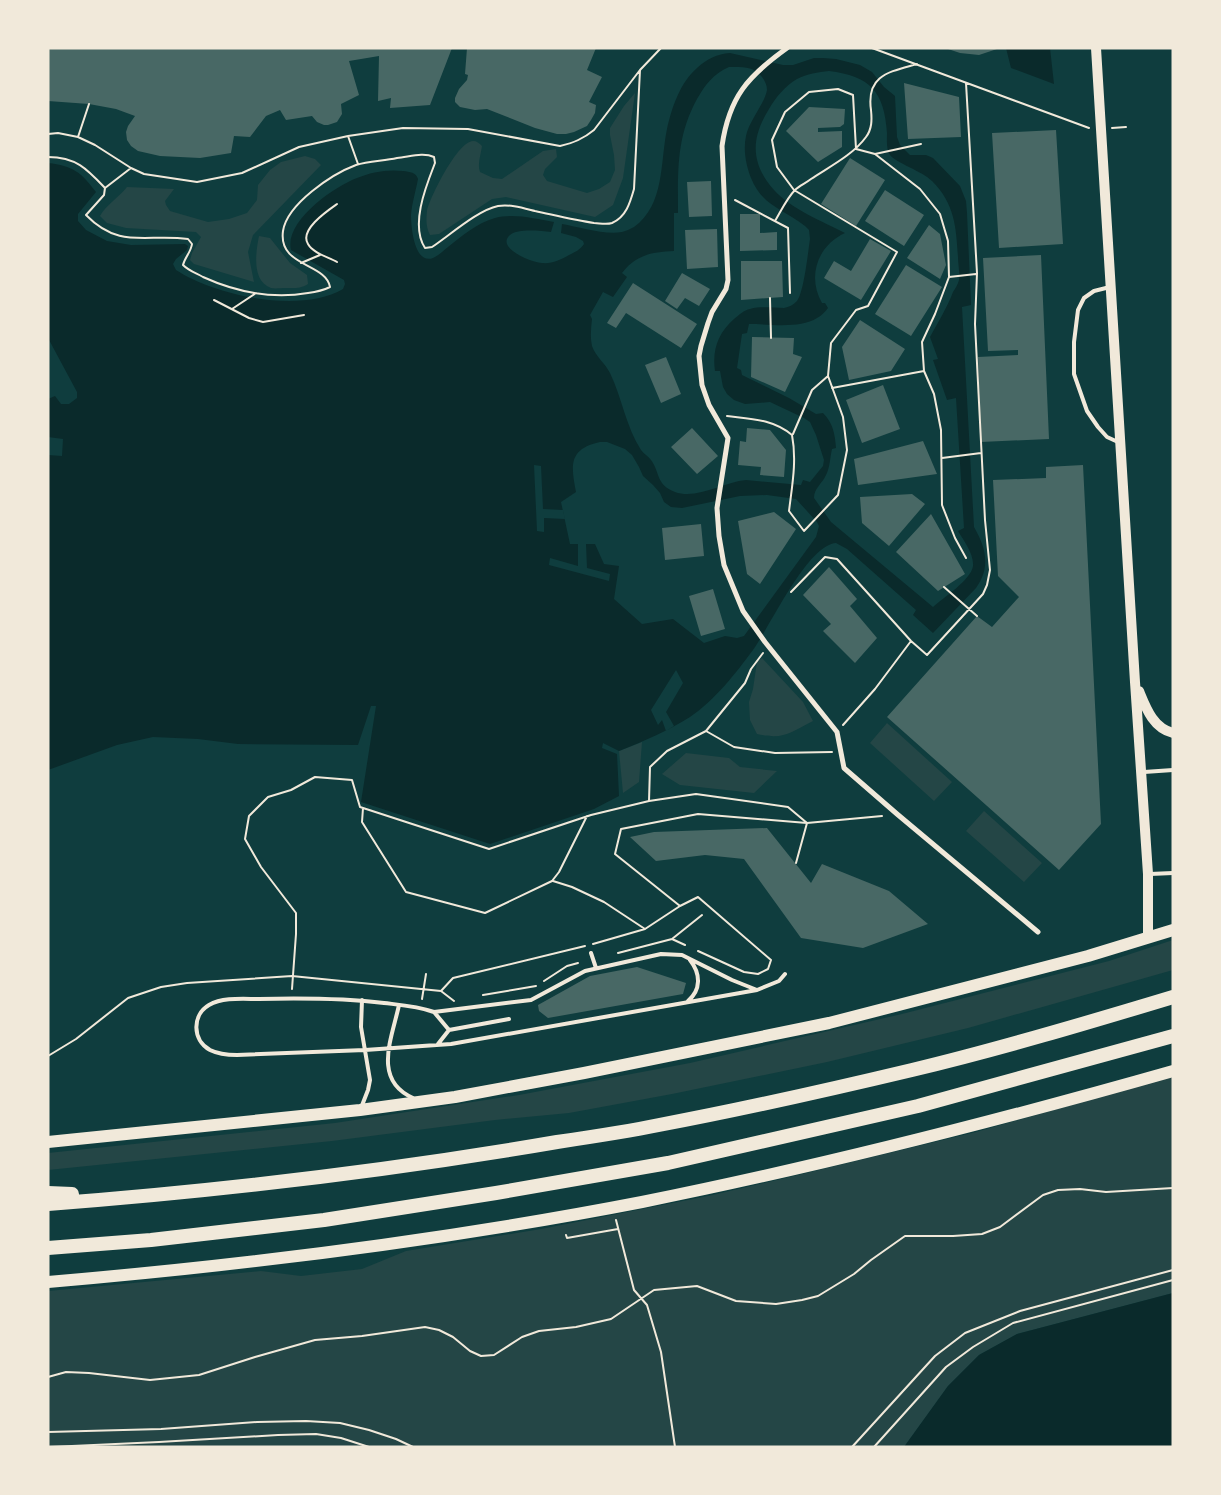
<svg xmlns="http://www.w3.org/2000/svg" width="1221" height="1495" font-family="Helvetica,sans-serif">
<rect width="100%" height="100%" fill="#0f3d3e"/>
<path fill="#244646" d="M635,93l-12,85 -10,27 -18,12 -89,-20 -14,2 -53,35 -9,1c-4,-8 -4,-15 -3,-24 3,-14 31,-70 46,-70 4,0 6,2 9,5 -1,8 -5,18 -2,26l13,6 9,1 41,-28 13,-2 1,8 -12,12 -2,6 4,6 40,12 12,-4 11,-7 5,-12 -1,-15 -4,-20v-7l14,-22z
M305,156l10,3 6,6 -68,70 -5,17 6,30 -60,-18 -4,-4 2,-7 9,-16 -5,-5 -70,-4 -19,-5 -7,-7c6,-11 19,-19 27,-29l47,2 -9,12 1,4 4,6 38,11 21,-3 18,-6 10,-13 1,-15 12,-15 11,-8z
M259,236l11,2 20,25 17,12 1,9c-8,5 -14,4 -23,4 -4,0 -10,1 -14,0 -20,-7 -15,-37 -12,-52z
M762,658l41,44 10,19c-24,12 -29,19 -56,13l-7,-14 -1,-18 4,-13 4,-27z
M887,723l65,59 -18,19 -64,-58z
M642,742l-3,40 -16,11 -4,-42z
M686,753l43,5 11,9 37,4 -23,22 -74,-8 -18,-11z
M984,811l58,52 -18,19 -58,-51z
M1173,940v30l-205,58 -141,34 -155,32 -103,19 -74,7 -163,21 -284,29v-17l287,-30 184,-28 171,-32 212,-49 207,-53z
M1173,1076v217l-156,41 -38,21 -31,31 -44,61h-856v-156l213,-20 40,5 61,-7 44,-18 135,-22 167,-33 90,-21 178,-43z"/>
<path fill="#0a2a2b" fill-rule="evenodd" d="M1006,48h44l4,36 -43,-16z
M730,53l53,12h10l21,-7h9l13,1 24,6 12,7 12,15 11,9 2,41 3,8 10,10h16l7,3 27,28 6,15 1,12 4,92 -9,2 12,220c12,21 17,40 2,61l-43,45 -20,-18 3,-5 -69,-61 -11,-6c-29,2 -66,84 -83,107 -17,23 -39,51 -63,67 -22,14 -46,24 -71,34l-16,-8 -1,5 15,6 2,42 -25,13 -104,35 -129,-42 15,-96h-5l-13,39 -120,-1 -40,-5 -45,-2 -36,8 -69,25v-315l14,1 1,-17 -15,-2v-38l7,-3 6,8h8l8,-6v-6l-29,-54v-175c25,3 33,9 48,29l-18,22v7l8,9 21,11 24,4 54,-1 3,2 -1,4 -11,9 -3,5 3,6c40,26 124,44 167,19l2,-5 -1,-4 -53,-30c-7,-28 42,-63 66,-72 14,-6 31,-9 46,-7 7,1 13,1 15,8 -2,11 -6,24 -7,36 0,11 3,50 22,43 5,-2 10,-7 15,-11 14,-11 29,-24 47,-29 20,-5 40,1 59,4l-3,10c-10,-1 -33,-4 -41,3 -15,13 23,28 32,28 10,1 18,-3 27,-8 6,-3 11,-5 15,-11l-1,-3 -7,-4 -15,-4 1,-9c17,3 42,11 60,8 4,-1 8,-3 12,-5 31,-22 26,-65 33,-98 5,-22 13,-46 30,-61 10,-9 20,-14 33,-15zM729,67c13,0 25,-1 33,10 3,4 5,8 5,13 -2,13 -18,31 -21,46 -3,14 0,29 5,42 11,28 33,31 54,48l4,4 1,9c-2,13 -6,53 -13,62 -4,4 -8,6 -13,7 -11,0 -23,-2 -34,1 -6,1 -11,6 -16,10 -16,14 -22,31 -19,52h5l3,16 4,7 7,6 11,4 25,-2 34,16 6,4 6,13 8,25 -1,6 -13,16 -7,-2 -2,5 -55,-5c-23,2 -49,20 -71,12 -19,-7 -15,-20 -24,-32 -3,-4 -7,-6 -10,-10 -15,-23 -19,-52 -31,-77 -5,-10 -14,-16 -18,-27 -2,-9 -1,-18 0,-27l-2,-4 13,-23 10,5 14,-20 -5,-4c14,-18 29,-21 52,-22v-38h4c0,-41 -2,-76 19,-114 8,-14 16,-25 32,-32zM829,71c41,5 55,20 58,62 0,7 -1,16 3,22 6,8 32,16 42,26 23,23 24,46 26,76 0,7 2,16 1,23 -1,4 -4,9 -6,12 -6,16 -15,30 -23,45l8,22 -5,1 14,40 9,-2 8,130 -6,3c6,10 16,23 15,35 -2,14 -30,32 -40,41l-102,-85 -17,-24c0,-10 8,-14 12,-23 4,-7 4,-18 6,-26l4,-1c-1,-14 -3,-25 -13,-35l-7,1 -27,-16 -47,-23 -1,-5 -4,-2 5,-34 5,-1 2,-9c20,0 51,5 68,-6 4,-2 8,-6 11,-10l-3,-5h-3c-15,-26 -5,-57 23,-70 -23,-12 -54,-24 -71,-43 -24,-27 -23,-52 -5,-81 7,-12 16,-23 28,-30 10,-5 21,-7 32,-8zM600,442h7l18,7 7,6 7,12 4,9 10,9 7,8 4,9 7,5 11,1 58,-12 27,-1 29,4 21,23 2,4 -3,11 -72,99 -7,2 -12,-2 -21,7 -31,-24 -31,5 -28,-25 5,-33 -15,-2 -9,-20h-25l-9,-42 15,-10c-5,-26 -8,-43 24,-50z
M1173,1293v154h-269l44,-61 31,-31 38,-21z"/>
<path fill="#0f3d3e" d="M534,465l7,1 2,43 20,1 2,9 -21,-1v14l-7,-1z
M578,544h8l1,24 23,6 -1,7 -60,-16 1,-7 28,8z
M676,670l7,13 -17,29 8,14 -8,5 -4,-11 -4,5 -7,-15z"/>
<path fill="#486865" d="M48,48h404l-22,57 -40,3 1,-10 -13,3 1,-45 -30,5 10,34 -18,9 1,10 -5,8 -9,3h-4l-7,-3 -5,-6 -26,4 -6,-10 -14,6 -16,21 -16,-1 -3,17 -31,5 -40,-2 -22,-5 -7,-5 -4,-6 -1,-8 2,-6 7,-10 -19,-7 -27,-5 -41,-3z
M467,48h129l-9,22 15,7 -13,25 7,3 -1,8 -4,7 -4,6 -13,6 -8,2h-9l-22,-6 -48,-19 -12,1 -15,-3 -5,-5v-4l4,-9 8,-9 1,-5 -3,-1z
M945,48h55l-21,7 -19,-2z
M904,83l55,14 2,40 -53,2z
M809,107l36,2 -1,15 -4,3 -22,1v4l24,-1v16l-24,15 -32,-31z
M1056,130l7,114 -64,4 -7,-115z
M850,158l35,22 -29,46 -35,-22z
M711,181l1,35 -23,1 -2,-35z
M885,190l39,25 -20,31 -39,-25z
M740,214h20v19l17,-1v18l-37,1z
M929,225l11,9 6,31 -6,14 -33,-21z
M717,229l1,38 -31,2 -2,-39z
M870,239l21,12 -30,49 -37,-22 10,-17 17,10z
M1041,255l8,184 -68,3 -3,-85 40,-2v-5l-30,1 -5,-93z
M741,261h41l1,36 -42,3z
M906,265l36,22 -31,49 -36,-22z
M682,273l28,16 -11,17 -14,-8 -8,11 -12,-8z
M633,283l64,41 -16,24 -55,-35 -10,15 -9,-5z
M860,320l45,29 -14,22 -42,9 -7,-33z
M752,337l42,1 -1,16 9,3 -17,35 -34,-15z
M666,357l15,37 -20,9 -16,-38z
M883,385l17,44 -38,14 -16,-43z
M692,428l26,28 -21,18 -26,-27z
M747,428l23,2 16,20 -2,27 -24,-2 1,-8 -23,-2 2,-24 6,1z
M923,441l14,33 -79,11 -4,-26z
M1083,465l18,359 -42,46 -172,-153 90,-101 15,11 27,-30 -21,-21 -5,-96 53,-2v-11z
M912,494l13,10 -36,42 -27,-23 -2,-26z
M774,512l22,17 -36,55 -13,-10 -9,-53z
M931,514l34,60 -27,17 -42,-39z
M701,524l3,32 -39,4 -3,-32z
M829,567l28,32 -7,7 27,32 -22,25 -32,-32 8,-7 -28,-29z
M713,589l12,40 -24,7 -12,-40z
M767,828l44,55 11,-19 67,27 39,33 -65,24 -62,-10 -57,-79 -39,-4 -49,6 -26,-24 24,-5z
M637,967l49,16 -3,11 -135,24 -9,-7 -1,-6 52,-29z"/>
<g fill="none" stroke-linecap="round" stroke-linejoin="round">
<path stroke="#f1e9da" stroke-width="2" d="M872,48l217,80
M1112,128l14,-1
M48,134l10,-1 20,4 17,8 36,23 13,6 53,8 45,-9 57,-26 49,-11 55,-8 65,1 92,17c14,-3 23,-7 34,-16l46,-60 21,-22
M348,136l10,28
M78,137l11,-33
M875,154l46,-10
M48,157c28,0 39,12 57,31l-1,7 -18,20c34,35 61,18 102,24l4,5c-1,8 -7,13 -9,21 6,6 13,8 20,12 33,15 69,22 105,16 8,-1 14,-2 22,-6 -4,-24 -52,-20 -47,-56 4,-27 49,-57 73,-66 13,-4 28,-4 41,-7 12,-1 26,-6 37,-1l1,6c-9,23 -25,62 -10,85l7,-1c18,-12 46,-37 66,-41 12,-2 25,2 37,5 19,4 39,9 59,12 5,0 12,2 18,0 14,-6 18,-20 22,-34l6,-119
M105,188l26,-20
M735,200l53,28 2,65
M337,204c-10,7 -38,26 -29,40 5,9 20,13 29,18
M775,221c6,-10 12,-23 20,-31 4,-4 11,-7 16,-11 18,-12 42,-24 55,-42 6,-8 6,-17 5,-27 -5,-35 18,-38 46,-46
M301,263l19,-8
M949,277l27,-3
M770,298l1,40
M214,300l35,18 14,4 41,-7
M232,309l24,-16
M832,388l92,-17
M727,416c24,3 46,3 65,19 5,26 0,51 -3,76l15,20 34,-36 9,-45 -4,-33 -15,-41 3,-33 25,-33 12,-4 29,-54 -103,-62 -17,-23 -5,-27 13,-28 24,-20 29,-3 15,6 3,54 19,5 45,35 20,25 8,27 1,36 -14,37 -13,28 2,29 10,23 7,36 1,75 13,33 11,20
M793,434l19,-44 16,-14
M942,458l39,-5
M944,587l33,29
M791,592l34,-35 12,2 74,82 16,14 56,-61 4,-9 3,-15 -5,-50 -10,-196 2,-51 -11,-190
M763,653l-12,16 -6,14 -39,48 28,16 41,6 57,-1
M843,725l32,-36 36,-48
M649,801l47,-7 92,13 19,16
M363,808l-1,14 44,70 79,21 67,-32 7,-9 28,-56
M796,863l11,-40
M553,881l19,6 32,15 41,27
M680,906l18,-9 73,63 -3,9 -10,5 -14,-2 -46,-21
M672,939l30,-24
M593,944l52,-15 35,-23 -65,-52 6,-25 77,-15 109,9 75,-7
M618,953l54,-14 13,6
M544,981l23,-15 11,-3
M292,989l4,-55v-21l-35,-46 -16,-28 4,-23 19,-19 23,-7 24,-13 37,3 8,27 129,42 102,-34 58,-14 1,-34 17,-16 39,-20
M441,991l12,-13 132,-32
M483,995l53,-9
M422,999l4,-25
M48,1056l28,-17 52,-41 33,-11 26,-4 105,-7 149,15 13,10
M616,1220l18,70 13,15 14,47 14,95
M566,1235l1,3 51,-9
M48,1377l18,-5 23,1 61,7 49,-5 56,-18 60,-17 47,-4 63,-9 14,3 14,7 17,14 11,5 13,-1 28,-18 17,-6 37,-4 35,-8 43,-29 43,-4 39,15 40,3 26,-4 16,-4 36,-22 17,-14 34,-24h48l29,-2 18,-7 43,-32 15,-5 22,-1 26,3 67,-4
M48,1432l113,-3 96,-7 49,-1 34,2 29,7 27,9 17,8
M50,1447l109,-5 119,-7 38,-1 25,4 28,9
M852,1447l83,-91 30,-23 55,-22 153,-41
M874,1447l72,-80 27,-20 40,-24 160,-43"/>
<path stroke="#f1e9da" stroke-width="4" d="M1110,287l-16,4 -10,7 -6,12 -4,32v32l13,37 11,16 9,10 11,5
M1144,772l29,-2
M1150,874l23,-1
M591,953l5,15
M661,954l21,1 50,25 25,10 -306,54 -86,6 -128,5c-9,0 -19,-1 -27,-5 -18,-10 -18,-35 -1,-45 14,-8 34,-6 50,-6 42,-1 83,-1 125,4 17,2 33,3 50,9l97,-12 54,-29z
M757,990l22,-9 6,-7
M688,1001c13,-11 13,-27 2,-41
M399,1005c-7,33 -27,75 14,93
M434,1012l15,18 -11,14
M449,1030l60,-11
M361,1108l7,-18 2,-10 -9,-53 1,-27"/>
<path stroke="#f1e9da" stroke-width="5" d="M787,48c-39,28 -58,49 -65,98l6,134 -2,9 -14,23 -4,11 -7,23 -2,10 3,29 7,20 19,33 -11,70 2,28 5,29 19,46 22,31 72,90 7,36 53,46 141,118"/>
<path stroke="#f1e9da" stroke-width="10" d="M1096,48l39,634 13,192v64
M1139,691c7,17 14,37 34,42"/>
<path stroke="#f1e9da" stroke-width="12" d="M48,1142l312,-32 95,-13 129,-24 245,-50 259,-67 85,-26
M48,1282c199,-17 398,-42 594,-80 179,-36 355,-81 531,-131"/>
<path stroke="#f1e9da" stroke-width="14" d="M48,1193l24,1
M48,1204c171,-13 340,-33 509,-62 34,-5 68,-10 102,-17 85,-16 169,-35 253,-55 88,-21 175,-47 261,-73
M48,1248l103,-8 173,-20 172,-27 172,-30 250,-57 255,-70"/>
</g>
<rect width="1221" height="1495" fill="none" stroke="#f1e9da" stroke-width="99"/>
</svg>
